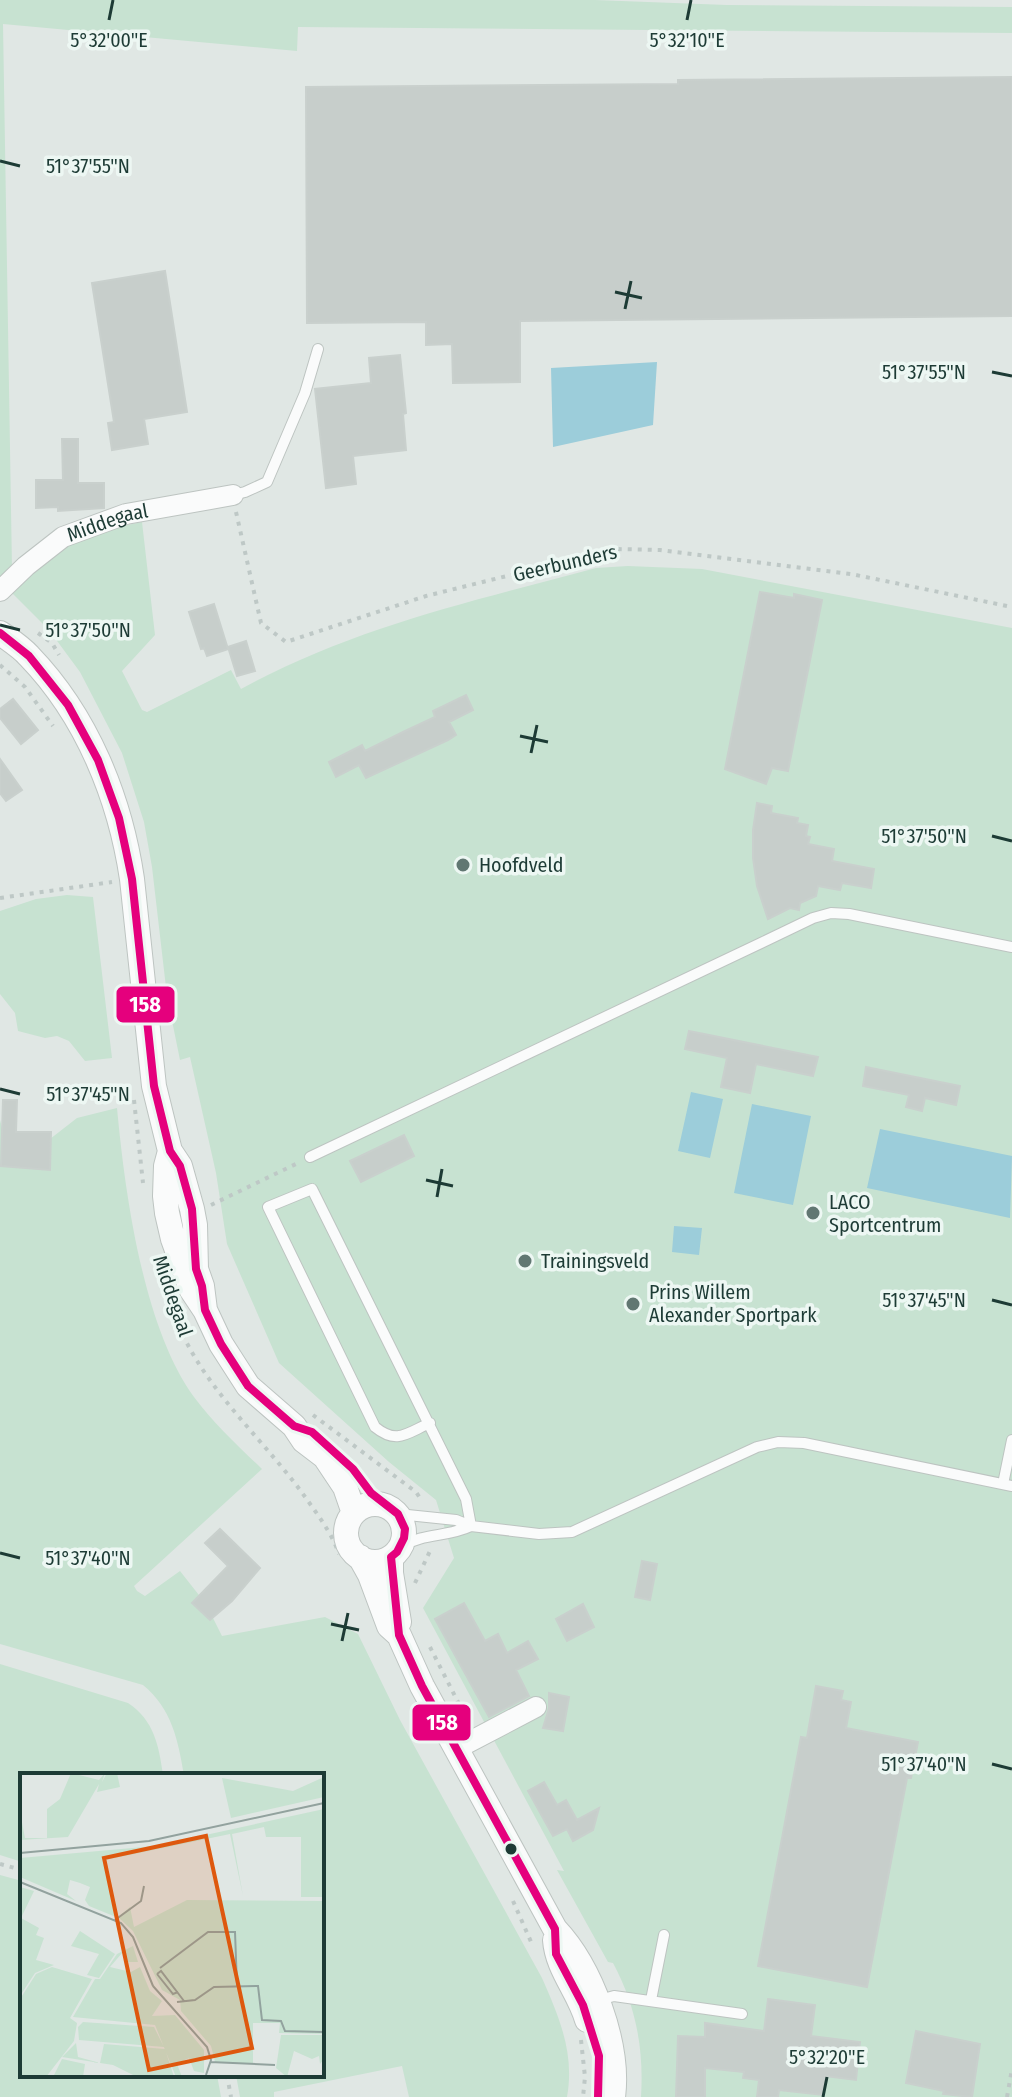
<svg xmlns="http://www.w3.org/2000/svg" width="1012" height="2097" font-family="'Fira Sans Condensed',sans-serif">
<rect width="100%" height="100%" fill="#e0e7e4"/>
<path fill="#c7e2d1" d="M0,0h595l132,5 285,2v26l-714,-6 -1,24 -294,-27 9,545 -12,11z
M142,522l13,113 -33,36 20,39 5,2 84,-42 10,19c113,-62 232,-88 355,-121l32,-2 74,3 310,59v1469h-371c3,-48 -5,-91 -28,-134l-5,-1 -51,-92 7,1 -141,-263 31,-50 -18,-58 -47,-38 -110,-99 -52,-119 -11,-71 -26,-116 -10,3 -13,-64 -15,-129 -8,-45 -22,-69 -42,-81 -31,-42 -40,-40 57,-45 24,-12z
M67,895l26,2 19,161 -27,3 -16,-20 -12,-5 -12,2 -27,-7 -3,-18 -15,-19v-83l36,-12z
M117,1108c8,85 26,219 77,289 20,27 44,49 68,72l-128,117 3,5 8,5 35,-25 26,33 16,32 103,-19 33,17 42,86 142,258c17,39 33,75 25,119h-158l-7,-31 -128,26v5h-34l-4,-22h86v-300h-138c-6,-35 -12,-66 -41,-90l-143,-41v-524l3,12h18l2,8 27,-1 27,-21z
M0,1664l128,39c26,17 31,43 35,72h-141v87l-22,-7z
M0,1875l22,6v194h195l4,22h-221z"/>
<path fill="#9ccdda" d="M657,362l-4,63 -100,22 -2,-79z
M691,1092l32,7 -13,59 -32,-7z
M752,1104l59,12 -18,89 -59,-12z
M880,1129l132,27 -2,62 -143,-30z
M674,1226l28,2 -3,27 -27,-3z"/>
<path fill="#c7cecb" stroke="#c9d0cd" stroke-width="2" d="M1012,77v239l-492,5v61l-67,1 -1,-39 -26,1v-23l-119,1 -1,-236 372,-3v-4z
M165,271l22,141 -43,7 4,25 -36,6 -4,-27 6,-1 -22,-139z
M400,355l6,58 -3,1 3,36 -53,6 3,28 -30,4 -11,-99 56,-6 -2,-25z
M62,439h16v44h26v25l-46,3v-4l-22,1v-28h27z
M760,592l34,6v-4l28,6 -34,171 -16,-3 -6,16 -41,-15z
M214,604l14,45 -21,7 -3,-8 -3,1 -12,-37z
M246,641l9,30 -18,5 -9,-29z
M466,695l7,15 -24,12 7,13 -8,5 -82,38 -7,-13 -23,12 -7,-15 33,-17 3,6 38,-19 32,-15 -2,-6z
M13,699l25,31 -17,14 -21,-26v-9z
M0,759l22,31 -16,11 -6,-8z
M757,803l15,3 -1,7 27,5 -1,5 11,2 -2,11 4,1 -2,7 26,5 -2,12 42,8 -3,19 -29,-5 -2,7 -22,-4 -2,10 -16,7 -1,7 -9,-2 -22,11 -11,-33 -4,-28v-28z
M689,1031l129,26 -5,19 -57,-12 -6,29 -29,-6 6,-29 -42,-9z
M866,1067l94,19 -4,19 -31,-7 -3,13 -16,-4 3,-12 -46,-9z
M3,1100h14l-1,32h35l-1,38 -49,-4z
M404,1135l10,21 -53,26 -11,-21z
M220,1529l40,39 -28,33 -22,19 -18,-17 36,-37 -23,-23z
M642,1561l15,3 -7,36 -15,-3z
M464,1603l21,38 13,-7 9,19 21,-12 10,18 -22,11 13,26 -40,21 -54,-98z
M583,1604l11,23 -27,14 -11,-22z
M816,1686l27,5 -2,9 10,2 -5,26 72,14 -7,36h-4l-40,209 -109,-21 43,-229 6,1z
M549,1693l20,4 -6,34 -20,-3 6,-20z
M544,1782l13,23 9,-5 11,20 22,-12 -6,22 -20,11 -6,-12 -14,7 -25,-45z
M768,1999l47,6 -4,31 49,6 -4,38 -31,-4 -2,19 -44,-5 -1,7h-21l2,-17 -16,-2 1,-6 -39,-4v29h-29l2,-61 27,1v-14l59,8z
M916,2031l64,13 -8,53 -29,-3 1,-3 -38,-8z"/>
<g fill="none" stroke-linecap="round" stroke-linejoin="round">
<defs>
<path id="service" d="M233,495l12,-3 22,-10 38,-89 13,-44
M310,1157l451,-214 52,-25 18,-5 18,1 163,33
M430,1423c-23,10 -33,22 -55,4l-107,-220 44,-18 154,310 5,27
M1003,1484l9,-44
M398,1514l58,6 15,6 68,8 33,-2 185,-85 21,-5 26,1 208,43
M402,1546c22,-13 46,-9 69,-20
M651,2000l13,-65
M596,2001l18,-5 128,18"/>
<g id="minor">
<path id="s1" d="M0,591l26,-25 37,-29 63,-23 107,-19"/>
<path d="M456,1749l80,-42"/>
</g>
<path id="tertiary" d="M0,633c10,7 21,14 29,23 58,60 91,142 103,223l22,207 16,65 10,15 12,43 3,16 1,44 6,17 3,24
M170,1151l-4,15 -1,30 2,17 6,26 18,50 14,21 16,34 27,42 46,40 10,15 21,16 20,30 9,26
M346 1533a29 29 0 1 1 58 0a29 29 0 1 1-58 0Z
M360,1557l10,18 19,51 10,9 23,51 133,243c36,38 65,115 58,168
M391,1557v16l8,49
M555,1940c2,29 24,52 32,80"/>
</defs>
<use href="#service" stroke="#bdc4c1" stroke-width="12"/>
<use href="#minor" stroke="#bdc4c1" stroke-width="22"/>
<use href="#tertiary" stroke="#bdc4c1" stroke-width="26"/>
<path stroke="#bec8c6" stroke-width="4" stroke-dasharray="4 6" stroke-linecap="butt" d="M236,512l25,111 25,19 140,-46 190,-47 44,1 191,24 161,33
M38,633l14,10 7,12
M0,665l25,22 28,39
M0,898l112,-16
M134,1100l9,83
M211,1205l89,-43
M169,1297c21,82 92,137 139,204 12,17 24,33 31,53
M313,1415l103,77 6,9
M415,1583l15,-32
M430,1647l29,57
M0,1864l22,6
M513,1901l19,43
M581,2040l4,37 -2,20
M227,2075l4,22
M1007,2097l5,-28"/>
<use href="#service" stroke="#fafbfb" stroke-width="10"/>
<use href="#minor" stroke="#fafbfb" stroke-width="20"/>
<use href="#tertiary" stroke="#fafbfb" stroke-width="24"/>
<defs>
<path id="bus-1" d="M0,633l29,23 39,49 30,55 21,58 13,61 22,207 16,65 10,15 12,43 4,60 6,17 3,24 16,34 27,42 46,40 18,6 41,37 18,24 27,21 7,15 -1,9 -7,14 -6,5 8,78 23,51 133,243 1,25 27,51 16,51 -1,41"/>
</defs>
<use href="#bus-1" stroke="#edf7f3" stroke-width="14"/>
<use href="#bus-1" stroke="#e5007d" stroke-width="8"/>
</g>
<path fill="none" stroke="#1d3b35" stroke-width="3" d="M109,20l4,-20M687,20l4,-20M0,161l20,5M615,292l27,6M625,309l6,-28M992,372l20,4M0,625l20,5M520,736l28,6M531,753l6,-28M992,836l20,5M0,1089l20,5M426,1180l27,6M437,1197l5,-28M992,1300l20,5M0,1553l20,5M331,1624l28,6M342,1641l6,-28M992,1764l20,5M823,2097l4,-20"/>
<g fill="#617772" stroke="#edf7f3" stroke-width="3">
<circle cx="463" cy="865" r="8"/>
<circle cx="813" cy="1213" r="8"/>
<circle cx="525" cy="1261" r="8"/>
<circle cx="633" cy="1304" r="8"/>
</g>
<circle fill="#1d3b35" stroke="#edf7f3" stroke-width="3" cx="511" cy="1849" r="7"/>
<g text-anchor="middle" stroke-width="7" stroke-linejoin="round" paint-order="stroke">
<g font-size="20" fill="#1d3b35" stroke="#edf7f3">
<text dy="7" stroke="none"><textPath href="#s1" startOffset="130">Middegaal</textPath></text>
<text transform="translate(565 563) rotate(-13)" y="7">Geerbunders</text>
<text transform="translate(173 1296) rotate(71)" y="7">Middegaal</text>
</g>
<g font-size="20" fill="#1d3b35" stroke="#edf7f3" text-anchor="start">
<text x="479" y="872">Hoofdveld</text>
<text x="829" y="1209">LACO<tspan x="829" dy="23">Sportcentrum</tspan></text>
<text x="541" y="1268">Trainingsveld</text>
<text x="649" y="1299">Prins Willem<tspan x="649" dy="23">Alexander Sportpark</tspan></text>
</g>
</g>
<g transform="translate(20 1773)">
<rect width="304" height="304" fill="#e0e7e4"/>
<path d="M51,0l28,7 6,-7 -3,9 5,-9h10l3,14 -23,5 2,-8 -31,53 -48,3v-28l5,26h22v-29l13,-10zM304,4v20l-93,21 -9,-40 71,13zM304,36v88h-23v-60h-35l-2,-10 -32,7 11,62 -13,-62 -125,26 11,57 -27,-11 -4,-6 5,-13 -10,-4 -10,-3 -3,14 9,7 -56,-24v-19l135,-12zM0,114l14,4 -13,27 18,10 -3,7 8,3 -8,22 18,5 -19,8 -15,23zM167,127l137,1v133l-45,-1 1,-10h-27v41l-38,-2 -4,-16 -30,-35 -1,-11 -18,-10 -29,-59 -15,-14 12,-10 4,20zM60,158l35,23 -16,24 -12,-3 12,-21 -28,-8zM113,173l5,16h-10l-5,-10 -13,15 21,5 9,-5 10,24 12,10 -10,15 23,-1 29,35v23l-10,-2 -5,-13 -12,6 5,13h-6l-21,-52 -82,-8 22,-38h5l17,-25zM32,194l40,12 -22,39 7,5 -3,18 -28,36h-26v-78l16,-25zM63,249l71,5 10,20 -85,-7 -1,-13zM261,262h43v24l-4,5 -1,-8 -7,3 -18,-8 -7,26 -11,-9zM56,270l2,14 22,6 4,-19 61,5 9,28h-37l-24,-12 -51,-8zM42,286l23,5 -2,13h-30z" fill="#c7e2d1"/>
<path fill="none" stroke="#92a29e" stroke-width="2" d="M0,80l129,-12 175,-38M0,109l101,41 12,14 20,49M95,147l26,-19 3,-15M140,195l48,-36h27l2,54M137,201l4,-3 23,30M137,201l16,20 5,-2M133,213l54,61 4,13 -5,15M157,229l18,-2 19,-13 44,-1 4,34 19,1 4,10 39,1M190,289l65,3"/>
<path fill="#de580e" fill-opacity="0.15" stroke="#de580e" stroke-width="4" d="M186,63l46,212 -103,22 -45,-212z"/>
<rect width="304" height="304" fill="none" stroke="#1d3b35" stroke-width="4"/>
</g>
<g font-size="20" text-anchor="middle" fill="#1d3b35" stroke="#edf7f3" stroke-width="7" stroke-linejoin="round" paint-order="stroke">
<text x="109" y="47">5°32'00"E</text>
<text x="687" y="47">5°32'10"E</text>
<text x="88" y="173">51°37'55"N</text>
<text x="924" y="379">51°37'55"N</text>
<text x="88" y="637">51°37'50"N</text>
<text x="924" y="843">51°37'50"N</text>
<text x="88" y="1101">51°37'45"N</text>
<text x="924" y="1307">51°37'45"N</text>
<text x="88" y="1565">51°37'40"N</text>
<text x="924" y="1771">51°37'40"N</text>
<text x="827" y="2064">5°32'20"E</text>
</g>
<g stroke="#edf7f3" stroke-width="3">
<rect x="115" y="985" width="61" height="39" rx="8" fill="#e5007d"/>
<rect x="411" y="1703" width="61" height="39" rx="8" fill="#e5007d"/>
</g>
<g font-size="22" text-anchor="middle" font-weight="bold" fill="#fff">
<text x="145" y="1012">158</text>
<text x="442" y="1730">158</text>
</g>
</svg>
